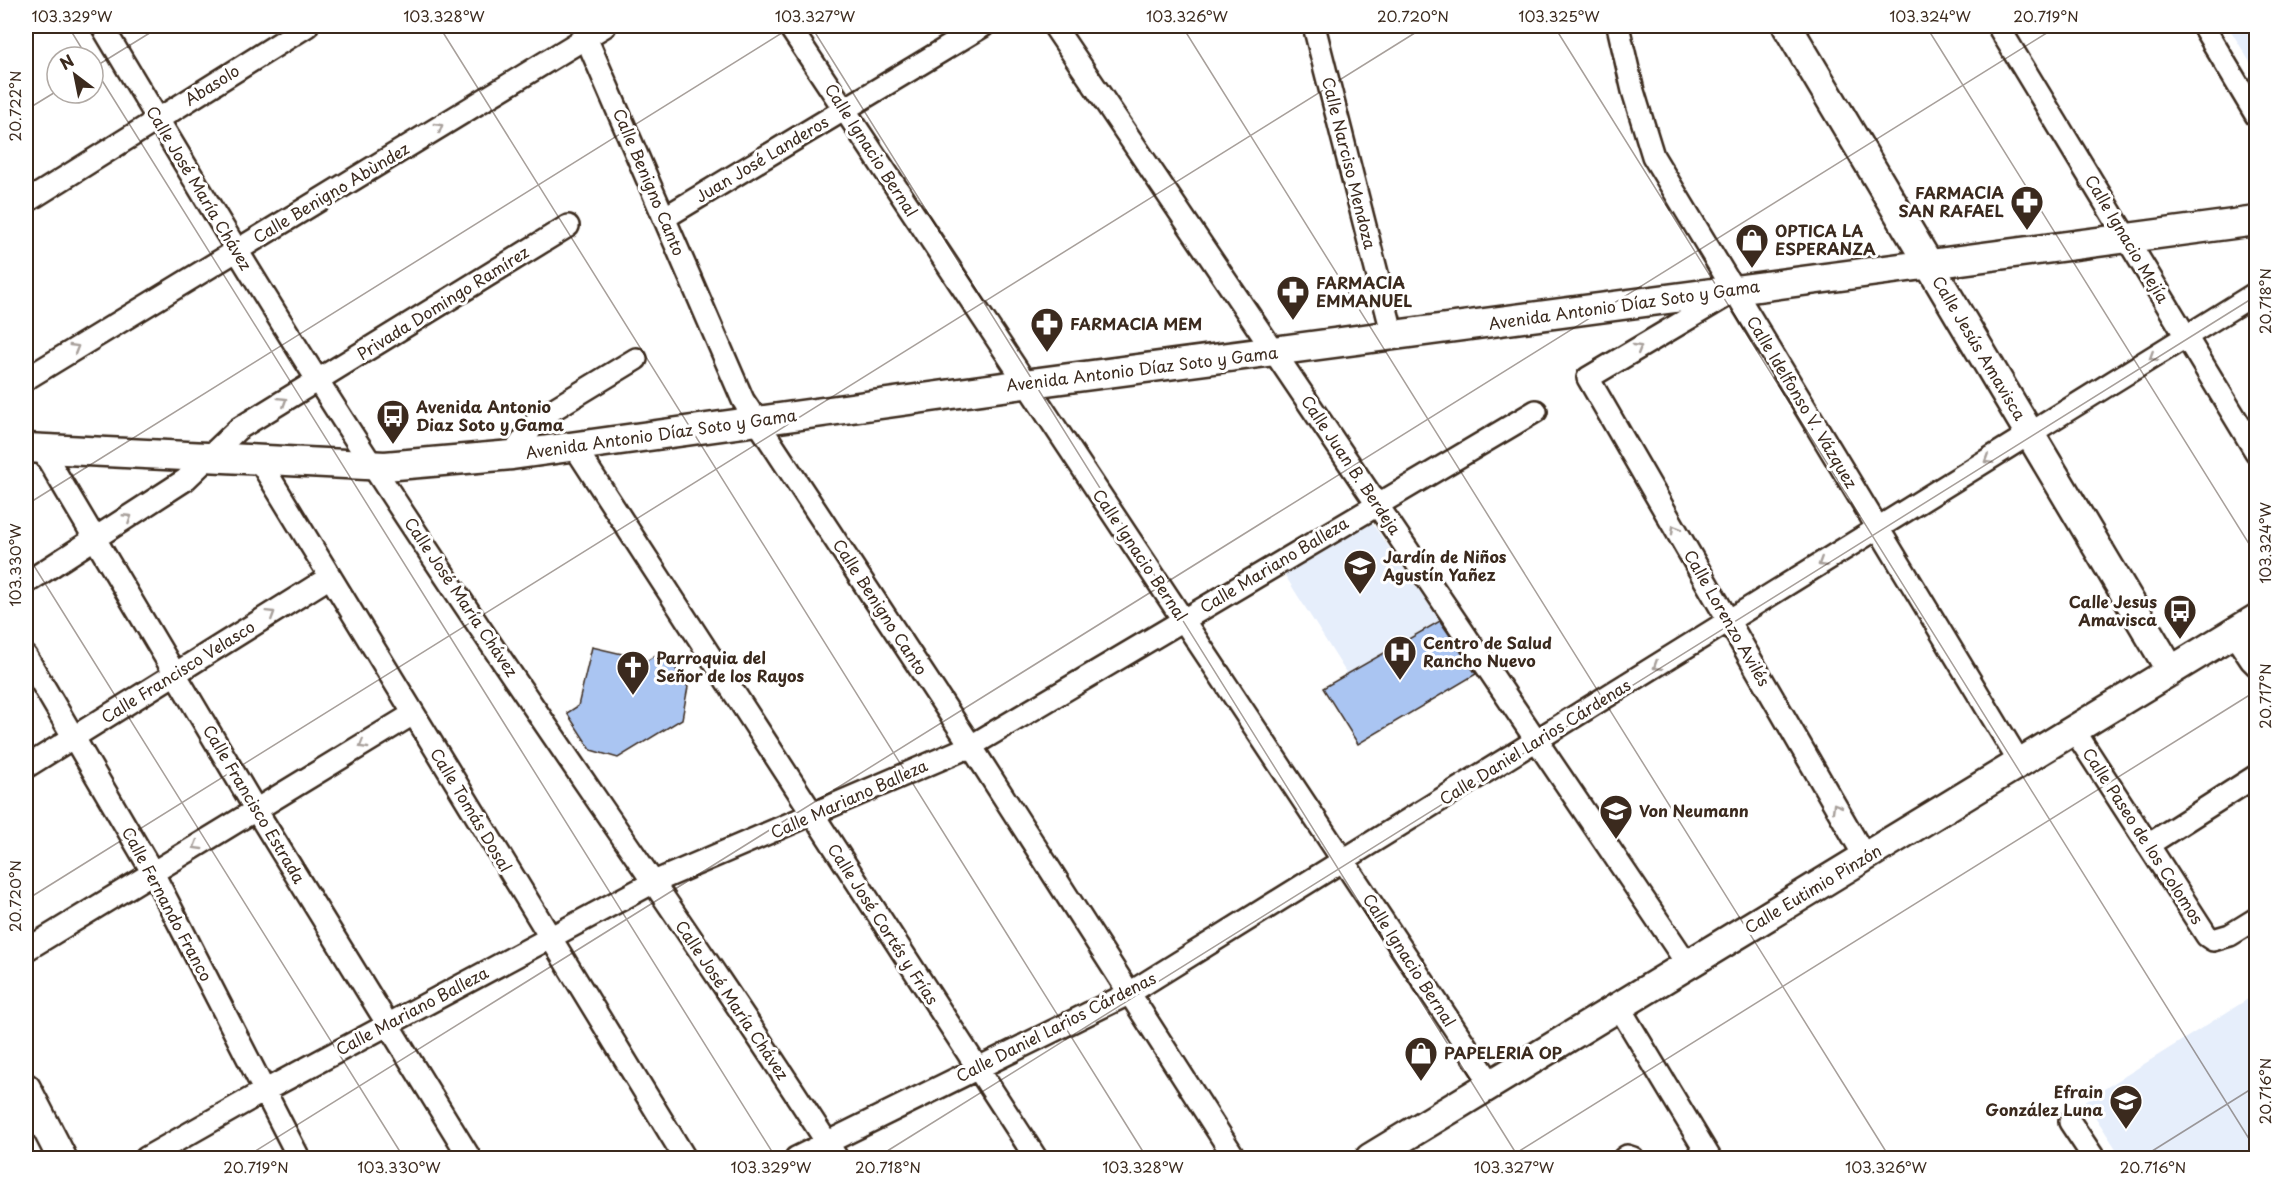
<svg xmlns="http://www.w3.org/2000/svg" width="2282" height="1184" font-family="'Playpen Sans',sans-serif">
<rect width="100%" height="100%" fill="#fff"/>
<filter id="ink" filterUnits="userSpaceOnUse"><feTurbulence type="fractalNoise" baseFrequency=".0167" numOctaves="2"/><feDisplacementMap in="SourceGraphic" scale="12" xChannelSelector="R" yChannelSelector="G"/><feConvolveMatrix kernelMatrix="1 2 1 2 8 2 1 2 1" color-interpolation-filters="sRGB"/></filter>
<g filter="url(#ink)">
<path fill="#e6eefb" d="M2228,26h28v46z
M1369,519l71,101 -93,54 -66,-105z
M2256,994v164h-134l-37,-57z"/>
<path fill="#aac5f2" stroke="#3b2a1e" stroke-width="1.5" d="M1440,621l36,53 -118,70 -35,-56z
M592,647l56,13 15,-10 25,37 -6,32 -64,39 -27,-8 -24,-37 11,-7z"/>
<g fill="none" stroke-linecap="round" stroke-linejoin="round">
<defs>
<path id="street" d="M102,26c88,147 176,295 270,439 151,234 315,459 465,693
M581,26l162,374 228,346 264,412
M789,26l703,1059
M1054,26l634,939
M1314,26l79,310
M1618,26l15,65 20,65 367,607
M1998,26l258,426
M2203,26l53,89
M26,202l281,-176
M664,218l319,-192
M1728,295l-140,83 277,479
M26,379l579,-353
M574,446l462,712
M41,448l215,362 214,348
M512,455l27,-37 97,-59
M259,460l426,698
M26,583l159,-103 53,-51 330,-203
M2233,633l18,27 5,5
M26,656l127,217 146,285
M2074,730l133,206 6,4 17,-5 26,-16
M26,767l304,-190
M2148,845l108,-69
M26,950l387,-236
M1619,1007l91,151
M2070,1122l24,36
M146,1158l118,-67 390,-209 317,-136 565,-335
M796,1158l332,-164 1128,-701
M1624,1158l3,-2 6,2"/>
<path id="secondary" d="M1787,26l384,645
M26,448l359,18 127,-11 512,-71 1232,-163
M26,1088l36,70
M1370,1158l886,-539"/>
</defs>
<use href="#street" stroke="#3b2a1e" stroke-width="26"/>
<use href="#secondary" stroke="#3b2a1e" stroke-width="33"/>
<use href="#street" stroke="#fff" stroke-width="21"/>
<use href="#secondary" stroke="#fff" stroke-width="28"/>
</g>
<defs><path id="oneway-chevron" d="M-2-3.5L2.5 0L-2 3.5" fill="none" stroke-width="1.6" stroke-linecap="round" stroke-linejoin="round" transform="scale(1.5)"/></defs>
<g stroke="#a79f9a">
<use href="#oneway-chevron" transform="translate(439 127) rotate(-31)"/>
<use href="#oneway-chevron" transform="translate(75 348) rotate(-31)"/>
<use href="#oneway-chevron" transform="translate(1638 348) rotate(-31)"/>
<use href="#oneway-chevron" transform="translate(2153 357) rotate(148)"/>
<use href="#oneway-chevron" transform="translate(283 401) rotate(-32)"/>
<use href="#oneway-chevron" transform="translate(1988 460) rotate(148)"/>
<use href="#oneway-chevron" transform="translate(128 518) rotate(-33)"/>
<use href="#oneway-chevron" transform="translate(1675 529) rotate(-120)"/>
<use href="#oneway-chevron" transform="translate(1822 563) rotate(148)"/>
<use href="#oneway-chevron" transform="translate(271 614) rotate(-32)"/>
<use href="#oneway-chevron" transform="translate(1657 666) rotate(148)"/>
<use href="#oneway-chevron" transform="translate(363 745) rotate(149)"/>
<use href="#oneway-chevron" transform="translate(1836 807) rotate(-120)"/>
<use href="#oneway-chevron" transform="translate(197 846) rotate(149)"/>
</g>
</g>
<path fill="none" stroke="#3b2a1e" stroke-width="1.5" stroke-opacity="0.45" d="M68,26l19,31M439,26l708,1132M811,26l708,1132M1182,26l708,1132M1554,26l702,1124M1926,26l330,529M93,66l683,1092M93,68l68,-42M26,110l31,-19M26,505l767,-479M26,553l378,605M26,900l1400,-874M26,1147l6,11M244,1158l1814,-1132M876,1158l1380,-862M1508,1158l748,-467M2141,1158l115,-72"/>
<defs>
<symbol id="pharmacy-pin" viewBox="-11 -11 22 30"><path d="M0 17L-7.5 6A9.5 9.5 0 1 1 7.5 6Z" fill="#3b2a1e" stroke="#fff"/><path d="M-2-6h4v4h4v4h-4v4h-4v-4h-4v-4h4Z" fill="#fff"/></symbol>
<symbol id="shop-pin" viewBox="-11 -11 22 30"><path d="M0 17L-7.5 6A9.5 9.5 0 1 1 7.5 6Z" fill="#3b2a1e" stroke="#fff"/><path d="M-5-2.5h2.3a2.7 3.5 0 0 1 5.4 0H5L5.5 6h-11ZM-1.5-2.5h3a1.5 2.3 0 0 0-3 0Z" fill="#fff"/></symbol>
<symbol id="bus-pin" viewBox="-11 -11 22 30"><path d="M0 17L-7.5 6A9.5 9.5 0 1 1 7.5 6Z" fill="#3b2a1e" stroke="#fff"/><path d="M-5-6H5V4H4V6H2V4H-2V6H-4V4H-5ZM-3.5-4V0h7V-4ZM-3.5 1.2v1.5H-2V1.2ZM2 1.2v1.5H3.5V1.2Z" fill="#fff"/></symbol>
<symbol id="school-pin" viewBox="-11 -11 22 30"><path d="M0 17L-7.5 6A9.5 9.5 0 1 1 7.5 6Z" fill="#3b2a1e" stroke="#fff"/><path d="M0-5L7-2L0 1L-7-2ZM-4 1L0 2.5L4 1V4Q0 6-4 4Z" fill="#fff"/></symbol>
<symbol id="hospital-pin" viewBox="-11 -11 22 30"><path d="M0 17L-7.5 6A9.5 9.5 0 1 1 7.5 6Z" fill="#3b2a1e" stroke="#fff"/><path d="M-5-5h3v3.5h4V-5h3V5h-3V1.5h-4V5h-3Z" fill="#fff"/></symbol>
<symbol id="church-pin" viewBox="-11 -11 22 30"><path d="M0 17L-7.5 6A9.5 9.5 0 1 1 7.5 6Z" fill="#3b2a1e" stroke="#fff"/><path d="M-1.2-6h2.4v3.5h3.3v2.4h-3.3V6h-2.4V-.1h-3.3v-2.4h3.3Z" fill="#fff"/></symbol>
</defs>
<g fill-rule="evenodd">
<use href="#pharmacy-pin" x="2008" y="183" width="38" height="52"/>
<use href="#shop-pin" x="1733" y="221" width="38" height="52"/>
<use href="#pharmacy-pin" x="1274" y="273" width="38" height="52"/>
<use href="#pharmacy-pin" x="1028" y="305" width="38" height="52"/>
<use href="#bus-pin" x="374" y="397" width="38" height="52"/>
<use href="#school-pin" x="1341" y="547" width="38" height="52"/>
<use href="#bus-pin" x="2161" y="592" width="38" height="52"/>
<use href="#hospital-pin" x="1381" y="633" width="38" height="52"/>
<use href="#church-pin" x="614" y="648" width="38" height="52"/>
<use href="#school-pin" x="1597" y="792" width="38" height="52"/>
<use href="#shop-pin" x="1402" y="1034" width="38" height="52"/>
<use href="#school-pin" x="2107" y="1082" width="38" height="52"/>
</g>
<g text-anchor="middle" stroke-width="6" stroke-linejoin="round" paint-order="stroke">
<g font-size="16" fill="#3b2a1e" stroke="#fff">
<text transform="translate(212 85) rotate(-32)" y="6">Abasolo</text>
<text transform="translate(871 150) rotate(57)" y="6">Calle Ignacio Bernal</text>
<text transform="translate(762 159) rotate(-31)" y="6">Juan José Landeros</text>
<text transform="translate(1349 163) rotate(76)" y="6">Calle Narciso Mendoza</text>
<text transform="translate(649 182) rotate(67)" y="6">Calle Benigno Canto</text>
<text transform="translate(199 188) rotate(59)" y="6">Calle José María Chávez</text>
<text transform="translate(331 193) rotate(-31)" y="6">Calle Benigno Abùndez</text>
<text transform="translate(2127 239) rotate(59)" y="6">Calle Ignacio Mejía</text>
<text transform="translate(443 303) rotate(-32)" y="6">Privada Domingo Ramírez</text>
<text transform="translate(1624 305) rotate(-8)" y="6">Avenida Antonio Díaz Soto y Gama</text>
<text transform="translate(1979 348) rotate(59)" y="6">Calle Jesús Amavisca</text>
<text transform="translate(1142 369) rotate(-7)" y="6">Avenida Antonio Díaz Soto y Gama</text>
<text transform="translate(1802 402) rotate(59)" y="6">Calle Idelfonso V. Vázquez</text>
<text transform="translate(661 434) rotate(-8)" y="6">Avenida Antonio Díaz Soto y Gama</text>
<text transform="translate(1351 465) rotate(56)" y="6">Calle Juan B. Berdeja</text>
<text transform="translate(1140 555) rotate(56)" y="6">Calle Ignacio Bernal</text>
<text transform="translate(1274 565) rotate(-31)" y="6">Calle Mariano Balleza</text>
<text transform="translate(461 597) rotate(56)" y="6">Calle José María Chávez</text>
<text transform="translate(880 607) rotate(57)" y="6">Calle Benigno Canto</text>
<text transform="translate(1727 618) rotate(60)" y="6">Calle Lorenzo Avilés</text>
<text transform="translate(178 672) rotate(-32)" y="6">Calle Francisco Velasco</text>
<text transform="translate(1535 742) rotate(-32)" y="6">Calle Daniel Larios Cárdenas</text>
<text transform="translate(849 799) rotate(-24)" y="6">Calle Mariano Balleza</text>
<text transform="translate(254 804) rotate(59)" y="6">Calle Francisco Estrada</text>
<text transform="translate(471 810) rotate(59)" y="6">Calle Tomás Dosal</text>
<text transform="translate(2143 836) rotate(57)" y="6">Calle Paseo de los Colomos</text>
<text transform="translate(1813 889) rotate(-31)" y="6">Calle Eutimio Pinzón</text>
<text transform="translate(167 904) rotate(62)" y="6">Calle Fernando Franco</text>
<text transform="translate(883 924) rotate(57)" y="6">Calle José Cortés y Frías</text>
<text transform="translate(1409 960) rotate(57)" y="6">Calle Ignacio Bernal</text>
<text transform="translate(732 1000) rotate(56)" y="6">Calle José María Chávez</text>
<text transform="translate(412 1011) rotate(-28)" y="6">Calle Mariano Balleza</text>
<text transform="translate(1056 1027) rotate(-27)" y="6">Calle Daniel Larios Cárdenas</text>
</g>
<g font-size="16" font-weight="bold" fill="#3b2a1e" stroke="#fff" text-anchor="start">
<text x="2004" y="199" text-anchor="end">FARMACIA<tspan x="2004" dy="18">SAN RAFAEL</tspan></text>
<text x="1775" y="237">OPTICA LA<tspan x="1775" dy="18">ESPERANZA</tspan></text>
<text x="1316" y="289">FARMACIA<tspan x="1316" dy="18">EMMANUEL</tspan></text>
<text x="1070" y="330">FARMACIA MEM</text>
<text x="416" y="413">Avenida Antonio<tspan x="416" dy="18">Diaz Soto y Gama</tspan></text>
<text x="1383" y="563">Jardín de Niños<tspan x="1383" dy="18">Agustín Yañez</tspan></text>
<text x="2157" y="608" text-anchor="end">Calle Jesus<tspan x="2157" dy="18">Amavisca</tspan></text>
<text x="1423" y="649">Centro de Salud<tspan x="1423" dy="18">Rancho Nuevo</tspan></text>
<text x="656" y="664">Parroquia del<tspan x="656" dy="18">Señor de los Rayos</tspan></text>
<text x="1639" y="817">Von Neumann</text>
<text x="1444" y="1059">PAPELERIA OP</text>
<text x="2103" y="1098" text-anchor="end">Efrain<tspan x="2103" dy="18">González Luna</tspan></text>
</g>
</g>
<rect width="2282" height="1184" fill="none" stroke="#fff" stroke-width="66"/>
<g transform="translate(75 75) rotate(328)"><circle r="28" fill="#ffffff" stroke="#b1aaa5" stroke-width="1.5"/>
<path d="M0-4.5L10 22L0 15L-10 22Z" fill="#3b2a1e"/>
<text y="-9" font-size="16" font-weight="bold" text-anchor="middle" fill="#3b2a1e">N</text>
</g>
<rect x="33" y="33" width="2216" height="1118" fill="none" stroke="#3b2a1e" stroke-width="2"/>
<g font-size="15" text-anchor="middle" fill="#3b2a1e">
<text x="72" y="22">103.329°W</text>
<text x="444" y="22">103.328°W</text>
<text x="815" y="22">103.327°W</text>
<text x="1187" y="22">103.326°W</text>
<text x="1413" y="22">20.720°N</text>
<text x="1559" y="22">103.325°W</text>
<text x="1930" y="22">103.324°W</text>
<text x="2046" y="22">20.719°N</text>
<text transform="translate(16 106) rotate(-90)" y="5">20.722°N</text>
<text transform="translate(2266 301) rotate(-90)" y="5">20.718°N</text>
<text transform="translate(2266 543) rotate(-90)" y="5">103.324°W</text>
<text transform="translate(16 565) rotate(-90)" y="5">103.330°W</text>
<text transform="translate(2266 696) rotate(-90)" y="5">20.717°N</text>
<text transform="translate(16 896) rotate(-90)" y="5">20.720°N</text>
<text transform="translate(2266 1091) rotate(-90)" y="5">20.716°N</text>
<text x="256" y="1173">20.719°N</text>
<text x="399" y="1173">103.330°W</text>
<text x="771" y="1173">103.329°W</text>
<text x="888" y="1173">20.718°N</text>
<text x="1143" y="1173">103.328°W</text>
<text x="1514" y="1173">103.327°W</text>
<text x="1886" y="1173">103.326°W</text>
<text x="2153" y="1173">20.716°N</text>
</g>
</svg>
